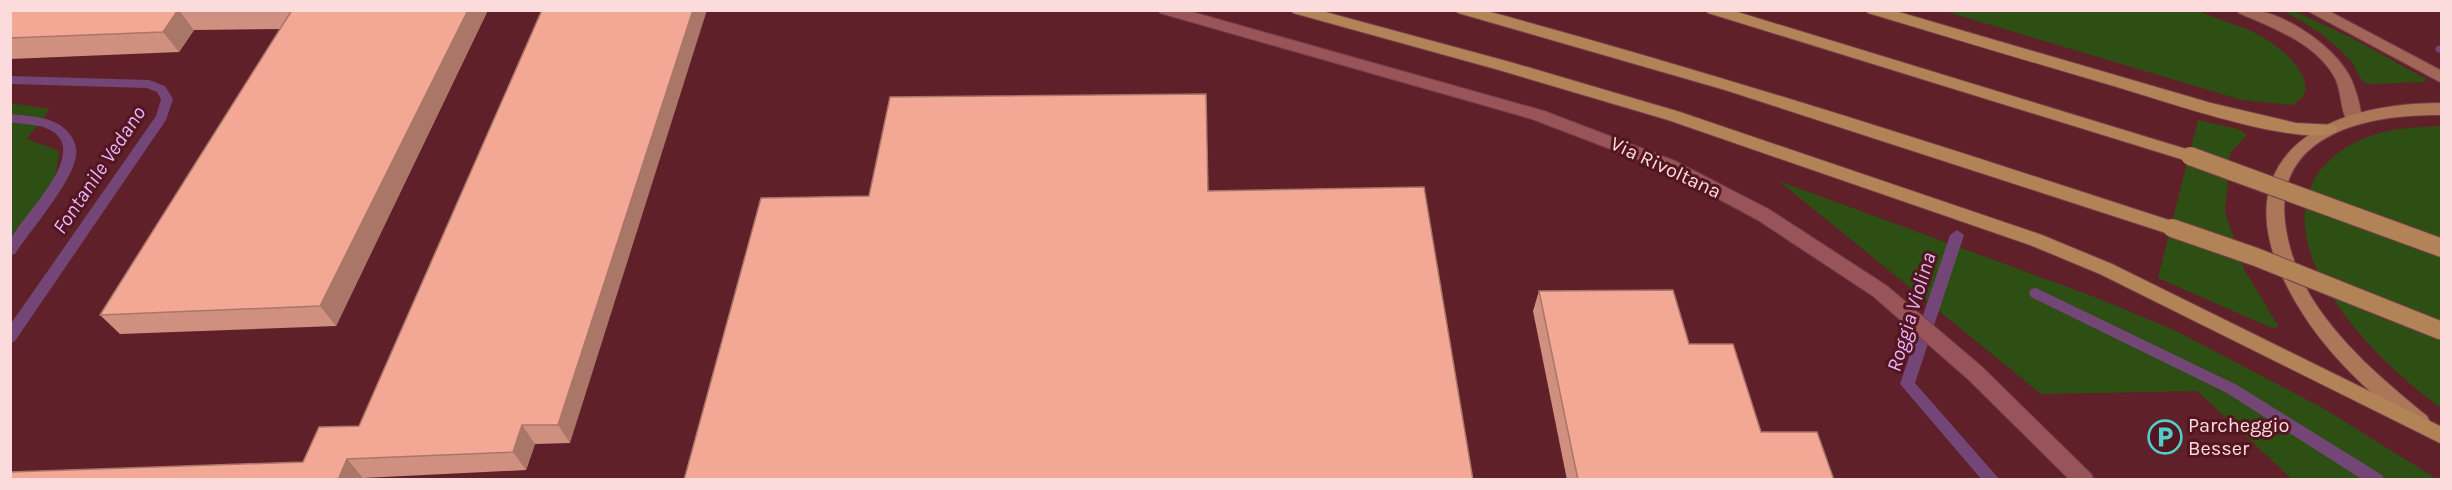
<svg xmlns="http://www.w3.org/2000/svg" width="2452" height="490" font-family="Karla,sans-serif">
<rect width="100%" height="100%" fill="#5f2029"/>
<path fill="#2d4f14" d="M1944,11h254l51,19 17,9 20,15 11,12 7,13 2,10 -4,9 -10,7 -50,-5z
M2283,11h11l58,27 74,41 -1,3 -52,2 -8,-1c-8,-7 -9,-17 -16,-24 -19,-21 -41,-35 -66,-48z
M11,103l39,6 -23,30 32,12 -4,29 -44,61z
M2198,120l40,9 9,6 -17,18 -5,60 20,58 34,56 -7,1 -114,-50z
M2441,126v282c-44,-33 -85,-71 -113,-118 -37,-59 -34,-123 37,-152 24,-10 51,-11 76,-12z
M1779,181l321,118 76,32 145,76 116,72h-145l-95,-88 -156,3z"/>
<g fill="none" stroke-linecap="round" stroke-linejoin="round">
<path fill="#744677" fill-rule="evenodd" d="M2442,45v8l-5,-1 -2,-3 2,-3z
M10,76l139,4 16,6 8,13 -7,21 -151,221 -5,2v-18l146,-209 5,-17 -4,-7 -10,-4 -137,-4z
M10,114c16,2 36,2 50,11 10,7 18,18 16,31 -4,27 -45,73 -61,98l-5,1c0,-6 -1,-13 2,-18 13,-25 86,-92 31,-110 -10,-3 -22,-3 -33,-5z
M1957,230l7,5 -49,148 85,97h-18l-82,-96 50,-149z
M2036,288l201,97 145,90 3,5h-22l-136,-87 -196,-96 -2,-4 2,-4z"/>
<defs>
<path id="minor" d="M1158,10h27l359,101 131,50 95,49 117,76 95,81 109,107 3,6h-24l-102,-101 -95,-83 -115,-76 -95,-51 -131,-50 -372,-106z"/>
<path id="secondary" d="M2237,10c7,0 16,-1 23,1 32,7 77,38 91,68 6,13 9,26 11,40l-2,4h-12c-8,-13 -6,-31 -13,-45 -19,-35 -62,-50 -96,-65z
M2306,10h21l115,61v12z"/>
<path id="primary" d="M2442,103v12c-69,-1 -168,16 -157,107 3,26 12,50 25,73 29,48 74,86 117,121l3,6 -3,6 -7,2 -7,-2c-43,-35 -86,-73 -115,-122 -83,-137 9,-203 144,-203z"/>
<path id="trunk" d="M1291,10h27l192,52 170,50 362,123 70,29 330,163v17l-342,-170 -70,-29 -362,-125 -169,-50 -206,-57z
M1456,10h27c234,63 465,138 695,213l3,5 -3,5 -6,2 -447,-145 -267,-77z
M1706,10h25l465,142 2,4 -2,4h-12l-476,-147z
M1866,10h26l319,93 85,20 39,2 2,4 -2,4c-43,13 -170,-32 -218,-46 -83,-24 -166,-49 -249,-74z"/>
</defs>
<use href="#minor" stroke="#753f4a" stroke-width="2"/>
<use href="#secondary" stroke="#753f4a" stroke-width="2"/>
<use href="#primary" stroke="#753f4a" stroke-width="2"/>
<use href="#trunk" stroke="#753f4a" stroke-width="2"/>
<use href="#minor" fill="#99545a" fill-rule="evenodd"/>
<use href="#secondary" fill="#a26659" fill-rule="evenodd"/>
<use href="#primary" fill="#ac7758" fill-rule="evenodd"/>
<use href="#trunk" fill="#b28357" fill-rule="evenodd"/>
<defs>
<path id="trunk-bridge" d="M2190,156l252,92
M2172,228l84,29 186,74"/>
</defs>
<use href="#trunk-bridge" stroke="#753f4a" stroke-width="20" stroke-linecap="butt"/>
<use href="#trunk-bridge" stroke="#b28357" stroke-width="18"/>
</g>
<path fill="#d09080" d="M10,10h478l-152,316 -216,8 -20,-19 181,-286 -87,1 -15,22 -169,7z
M542,10l28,433 -35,1 -9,26 -163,8v2h-353l293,-18 56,-36z
M1539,291l150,53 72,88 73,48h-267l-34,-169z"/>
<path fill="#a97668" d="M178,10h1l15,20 -15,22 -16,-20z
M468,10h20l-152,316 -16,-20z
M693,10h14l-137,433 -12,-18z
M522,425l13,19 -9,26 -13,-18z
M347,459l16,19v2h-25z"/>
<path fill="#f2a895" stroke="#a97668" stroke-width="1.5" d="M10,10h168l-15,22 -153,6z
M292,10h176l-148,296 -220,9z
M542,10h151l-135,415h-36l-9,27 -166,7 -9,21h-328v-8l293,-10 16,-35 40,-1z
M1206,94l2,97 216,-4 49,293h-789l77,-282 108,-2 21,-99z
M1673,290l16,54h44l28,88h56l17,48h-256l-39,-189z"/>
<defs>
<symbol id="parking-ring" viewBox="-11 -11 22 22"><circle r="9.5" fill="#53151f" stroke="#52cdcd" stroke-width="1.5"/><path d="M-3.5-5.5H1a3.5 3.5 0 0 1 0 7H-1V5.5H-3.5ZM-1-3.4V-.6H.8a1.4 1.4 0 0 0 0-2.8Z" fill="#52cdcd"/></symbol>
</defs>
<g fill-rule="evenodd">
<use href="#parking-ring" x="2146" y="418" width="38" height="38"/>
</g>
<g text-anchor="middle" stroke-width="6" stroke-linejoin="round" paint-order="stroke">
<g font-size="20" fill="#fcdbdd" stroke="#53151f">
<text transform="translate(1666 167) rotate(25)" y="7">Via Rivoltana</text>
</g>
<g font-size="20" fill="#fcdbdd" stroke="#53151f" text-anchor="start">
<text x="2188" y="432">Parcheggio<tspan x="2188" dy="23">Besser</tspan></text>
</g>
<g font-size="21" font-style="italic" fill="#e6b6fc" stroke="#53151f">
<text transform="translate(99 170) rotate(-56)" y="7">Fontanile Vedano</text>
<text transform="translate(1911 312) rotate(-73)" y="7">Roggia Violina</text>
</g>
</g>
<rect width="2452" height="490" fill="none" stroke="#fcdbdd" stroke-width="24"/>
</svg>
